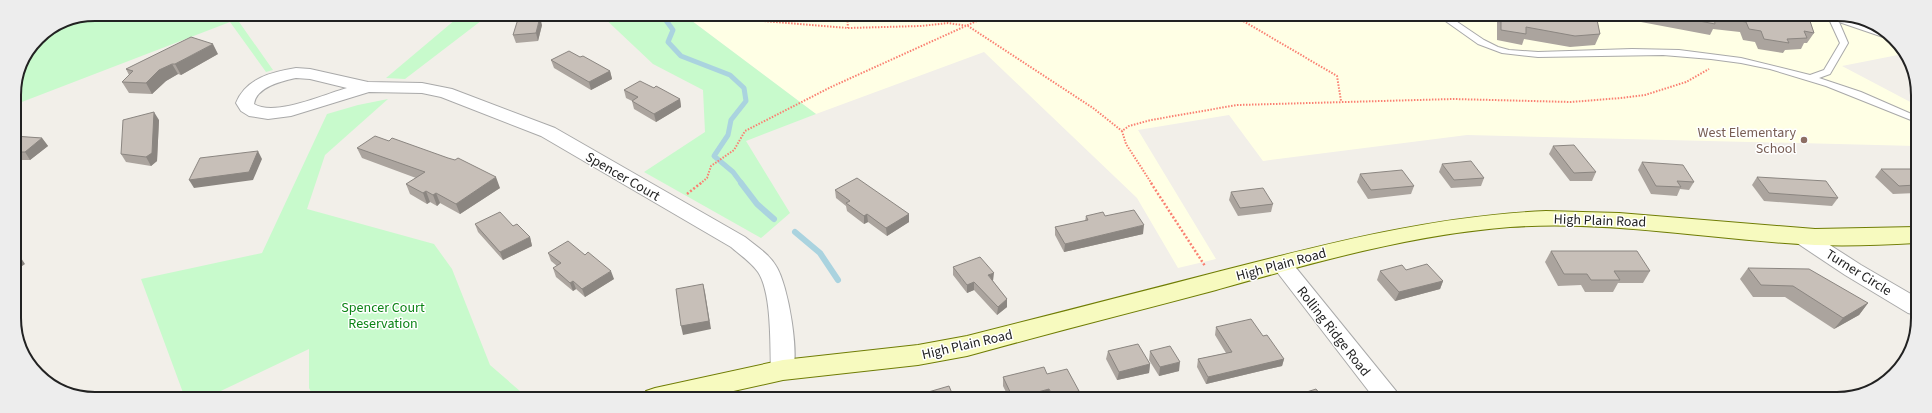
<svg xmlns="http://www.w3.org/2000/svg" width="1932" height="413" font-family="'Source Sans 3',sans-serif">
<rect width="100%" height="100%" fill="#f2efe9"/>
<path fill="#ffffe5" d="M684,15l1168,1 42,22 9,16 -61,12 74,39v41l-449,-11 -204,26 -34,-46 -91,15 78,129 -38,9 -41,-70 -153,-146 -168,62z"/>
<path fill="#c8facc" d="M95,14h154l-12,5 36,51 -7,2 -36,-50 -216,83v-15l6,-26 18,-26 26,-18z
M462,14h28l-85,65 -19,-1z
M600,14l84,1 132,99 -70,27 44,72 -29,25 -117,-66 61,-40 -2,-42 -50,-26z
M388,99l-63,56 -18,54 127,35 18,25 38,96 38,33h-214l-5,-10v-39l-103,49h-21l-44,-119 121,-26 65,-139 31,-9z"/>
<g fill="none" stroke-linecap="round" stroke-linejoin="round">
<path stroke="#aad3df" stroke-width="5" d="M644,14l21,5 8,11 -5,12 13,14 49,19 14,13 2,13 -15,19 -3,15 -14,21 19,16 9,12"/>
<path stroke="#aad3df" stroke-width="6" d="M741,183l16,21 17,15
M795,232l25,21 18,27"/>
<defs>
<path id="lane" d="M1437,15h10l37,25 14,7 11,3 29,2 94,-3 47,1 62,8 69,17 14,-5 16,-27 -11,-24 -9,-4 14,1 47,15 14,8h-6l-50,-17 9,21 -18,31 -11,4 42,14 55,24v6l-90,-36 -56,-17 -29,-6 -30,-4 -48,-4 -125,2 -36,-4 -24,-9z"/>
<path id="street" d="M296,68l14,1 58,13 54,1 30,6 103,39 190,109c11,9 24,17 31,29 12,18 25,93 15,110l-8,3 -8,-3 -4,-6c-1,-25 1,-77 -13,-98 -7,-10 -18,-17 -27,-25l-190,-111 -100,-39 -19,-4 -53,-1 -78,24 -23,3 -19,-3 -8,-5 -5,-8c10,-25 36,-31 60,-35zM296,78l14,1 37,9c-22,6 -72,29 -93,16 2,-17 28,-23 42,-26z
M1801,229l7,2 53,34 55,32v18l-8,-2 -63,-38 -51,-34 -3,-5 3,-5z
M1281,256l7,2 108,133 3,7h-25l-100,-130 -4,-5 4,-5z"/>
<path id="secondary" d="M1546,211l73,2 196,16 101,-2v16c-33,2 -68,3 -101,2 -102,-5 -203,-25 -305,-18 -101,8 -198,36 -294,63 -83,22 -166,43 -249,66l-49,9 -135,15 -81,18h-60l4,-7 9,-3 128,-28 135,-15 49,-9c83,-21 166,-42 250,-64 109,-28 216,-56 329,-61z"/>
</defs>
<use href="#lane" stroke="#a9a9a9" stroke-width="2"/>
<use href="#street" stroke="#a9a9a9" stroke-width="2"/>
<use href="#secondary" stroke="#707d05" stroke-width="2"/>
<path stroke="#fa8072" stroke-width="2" stroke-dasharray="1.5 1.5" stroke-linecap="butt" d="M711,15l3,2 134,11 73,-2 27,-3 20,3 125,82 29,23
M847,15l1,13
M1233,15l104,61 4,25
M700,184l7,-6 4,-12 23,-16 11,-19 86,-44 159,-72
M1152,184l-26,-40 -4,-13 7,-5 22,-6 86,-15 216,-6 118,3 50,-4 24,-3 41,-13 23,-13"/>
<path stroke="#fa8072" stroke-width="2.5" stroke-dasharray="2 2" stroke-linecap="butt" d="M1151,183l54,83
M687,194l14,-11"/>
<use href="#lane" fill="#fff" fill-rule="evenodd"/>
<use href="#street" fill="#fff" fill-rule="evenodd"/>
<use href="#secondary" fill="#f7fabf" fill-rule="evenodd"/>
</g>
<path fill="#aba49e" d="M370,14h37l-1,2h-35z
M1497,15h99l4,19 -5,11 -25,2 -46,-8 -2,6 -25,-5z
M1629,15h179l6,18 -7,10h-3l-3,6 -16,1 -2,3 -25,-4 -3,-7 -12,-2 -3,-8 -27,-3 -3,6 -69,-13 -1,-4 -10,-2z
M542,25l-4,16 -22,2 -3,-8z
M218,54l-37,21 -3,-1 -12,7 -14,13 -23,-1 -7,-11 7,-7 -3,-6z
M580,57l30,14 2,8 -21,11 -37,-22 -3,-8z
M654,88l26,11 1,8 -25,15 -22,-13 -2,-8 -6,-3 -2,-8z
M159,120l-2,41 -6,5 -25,-4 -5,-8z
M14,136l28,2 6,8 -18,14h-9l-5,4h-1z
M1553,146l43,26 -4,9h-22l-21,-27z
M357,148l143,40 -40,26 -20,-11 -3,3 -7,-4 -3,2 -17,-10 -4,-10 10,-6 -54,-20z
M1642,162l52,20 -5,8 -9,-1 -3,7 -26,-2 -13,-24z
M1442,164l42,14 -3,8 -30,2 -12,-16z
M1881,169l35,5v19l-23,1 -18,-17z
M1360,174l54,12 -3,8 -43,5 -11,-17z
M1757,177l81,21 -6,8 -68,-5 -12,-16z
M835,190l74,24v8l-22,14 -19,-14 -4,2 -17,-13 -1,-5 -10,-8z
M1231,192l42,12 -2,8 -33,4 -9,-16z
M1086,216h19l38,18 -79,18 -9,-17v-8l30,-6z
M475,224l55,13 2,9 -29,14 -25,-28z
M1551,251l99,20 -7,12h-25l-5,9h-28l-4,-7 -23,1 -13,-24z
M548,253l66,26 -29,18 -9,-8 -3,2 -17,-14 -3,-9 4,-2 -6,-5z
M953,267l40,14 14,18v8l-10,8 -23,-25 -7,3 -14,-18z
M1748,268l120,35 -9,12 -25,14 -49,-32h-32l-13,-18z
M1406,270l37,11 -3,8 -45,12 -18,-21 3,-9z
M1216,327l47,9 21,23 -2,7 -76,18 -9,-17 1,-8 28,-6 -11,-18z
M1108,351l42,13 -1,9 -32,7 -11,-21z
M1150,351l29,20 -20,5 -10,-16z
M1047,374l32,17 -1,7h-69l-6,-12v-9z"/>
<path fill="#8b8681" d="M540,17l2,8 -4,16 -2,-8z
M213,44l5,10 -37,21 -6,-11z
M172,64l6,10 -12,7 -14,13 -6,-11 13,-13z
M610,71l2,8 -21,11 -2,-8z
M680,99l1,8 -25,15 -2,-8z
M154,112l5,8 -2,41 -6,5 -5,-9z
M42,138l6,8 -18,14 -5,-8z
M258,151l4,8 -9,21 -59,8 -5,-8z
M15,152l6,8 -5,4 -1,-2z
M496,177l4,11 -40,26 -4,-10z
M426,191l4,11 -3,2 -4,-11z
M436,193l4,10 -3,3 -4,-11z
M867,214l1,8 -4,2v-8z
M909,214v8l-22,14 -1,-8z
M1144,225l-1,9 -79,18 1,-8z
M530,237l2,9 -29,14 -3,-8z
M15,249l10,15 -10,7z
M611,271l3,8 -29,18 -3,-8z
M994,273l-1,8 -5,-6z
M573,281l3,8 -3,2 -3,-8z
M1443,281l-3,8 -45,12 4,-9z
M974,282v8l-7,3v-8z
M703,284l2,8 6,37 -28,6 -2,-9z
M1007,299v8l-10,8 1,-8z
M1868,303l-9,12 -25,14 9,-11z
M1284,359l-2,7 -76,18 2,-7z
M1180,362l-1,9 -20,5 1,-9z
M1150,364l-1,9 -32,7 2,-8z
M1049,389v9h-33z
M1079,391l-1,7h-24z"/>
<path fill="#c7bfb8" stroke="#8b8681" d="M1501,15h95l4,19 -25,2 -49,-9v7l-25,-4z
M1668,15h140l6,18 -10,-2 3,7 -20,1 2,4 -25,-4 -3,-8 -12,-2 -3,-7 -32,-5 1,7z
M540,17l-4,16 -23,2 5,-16z
M191,37l22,7 -38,20h-3l-13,6 -13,13 -24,-1 11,-11 -7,-2z
M569,51l11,6 3,-1 27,15 -21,11 -38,-22z
M640,81l14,7 2,-2 24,13 -26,15 -22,-13 6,-4 -14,-7z
M154,112l-2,41 -6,4 -25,-3 2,-34z
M14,136l28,2 -17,14h-10z
M375,136l14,5 3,-3 56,20 7,2 3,-2 38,19 -40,27 -20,-11 -3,2 -7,-4 -3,2 -17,-9 19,-12 -68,-24z
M1574,145l22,27 -22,1 -21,-27z
M258,151l-9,21 -60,8 11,-22z
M1471,161l13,17 -30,2 -12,-16z
M1642,162l41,3 11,17 -17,-1 4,6 -25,-1z
M1881,169h30l5,5v11l-17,1z
M1402,170l12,16 -43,4 -11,-16z
M1757,177l69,4 12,17 -69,-5z
M857,178l52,36 -23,14 -19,-14 -3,2 -18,-13 4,-2 -15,-11z
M1263,188l10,16 -33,4 -9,-16z
M1134,210l10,15 -79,19 -10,-17 33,-7 -2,-4 17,-4 2,4z
M500,212l13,14 4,-2 13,13 -30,15 -25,-28z
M568,241l17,14 3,-3 23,19 -29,18 -9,-8 -3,2 -17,-15 8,-5 -13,-10z
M15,250l4,6 -4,2z
M1551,251h86l13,20h-36l6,9h-29l-4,-6h-23z
M980,257l14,16 -6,2 19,24 -9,8 -24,-25 -7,3 -14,-18z
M1427,264l16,17 -44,11 -19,-21 22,-6 4,5z
M1748,268l61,1 59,34 -25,15 -50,-32 -32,-1z
M703,284l6,37 -28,5 -5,-37z
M1251,319l12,17 4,-1 17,24 -76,18 -10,-18 34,-7 -16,-25z
M1138,344l12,20 -31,8 -11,-21z
M1170,346l10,16 -20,5 -10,-16z
M1044,367l3,7 20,-5 12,22 -25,7 -5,-9 -33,9h-3l-10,-21z
M949,386l5,12h-35l-1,-3z
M1316,389l7,9h-35z
M268,396l-1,2h-8z"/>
<circle fill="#8d6e63" stroke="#fff" stroke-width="1.5" cx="1804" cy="140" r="4"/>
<g text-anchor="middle" stroke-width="3" stroke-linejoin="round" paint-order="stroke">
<g font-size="14" fill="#785e54" stroke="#fff" text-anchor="end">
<text x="1796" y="137">West Elementary<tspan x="1796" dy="16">School</tspan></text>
</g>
<g font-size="14" fill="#222" stroke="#fff">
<text transform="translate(623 176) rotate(30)" y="5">Spencer Court</text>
<text transform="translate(1600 220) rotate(2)" y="5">High Plain Road</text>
<text transform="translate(1281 264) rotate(-15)" y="5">High Plain Road</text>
<text transform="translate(1859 272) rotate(32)" y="5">Turner Circle</text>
<text transform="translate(1334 331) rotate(52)" y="5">Rolling Ridge Road</text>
<text transform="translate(967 344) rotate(-13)" y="5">High Plain Road</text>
</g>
<g font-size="14" fill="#0c8416" stroke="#fff">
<text x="383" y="312">Spencer Court<tspan x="383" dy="16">Reservation</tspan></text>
</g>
</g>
<path d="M0 0H1932V413H0ZM95 21H1837A74 74 0 0 1 1911 95V318A74 74 0 0 1 1837 392H95A74 74 0 0 1 21 318V95A74 74 0 0 1 95 21Z" fill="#ededed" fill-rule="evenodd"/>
<path fill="none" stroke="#222" stroke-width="2" d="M95 21H1837A74 74 0 0 1 1911 95V318A74 74 0 0 1 1837 392H95A74 74 0 0 1 21 318V95A74 74 0 0 1 95 21Z"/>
</svg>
